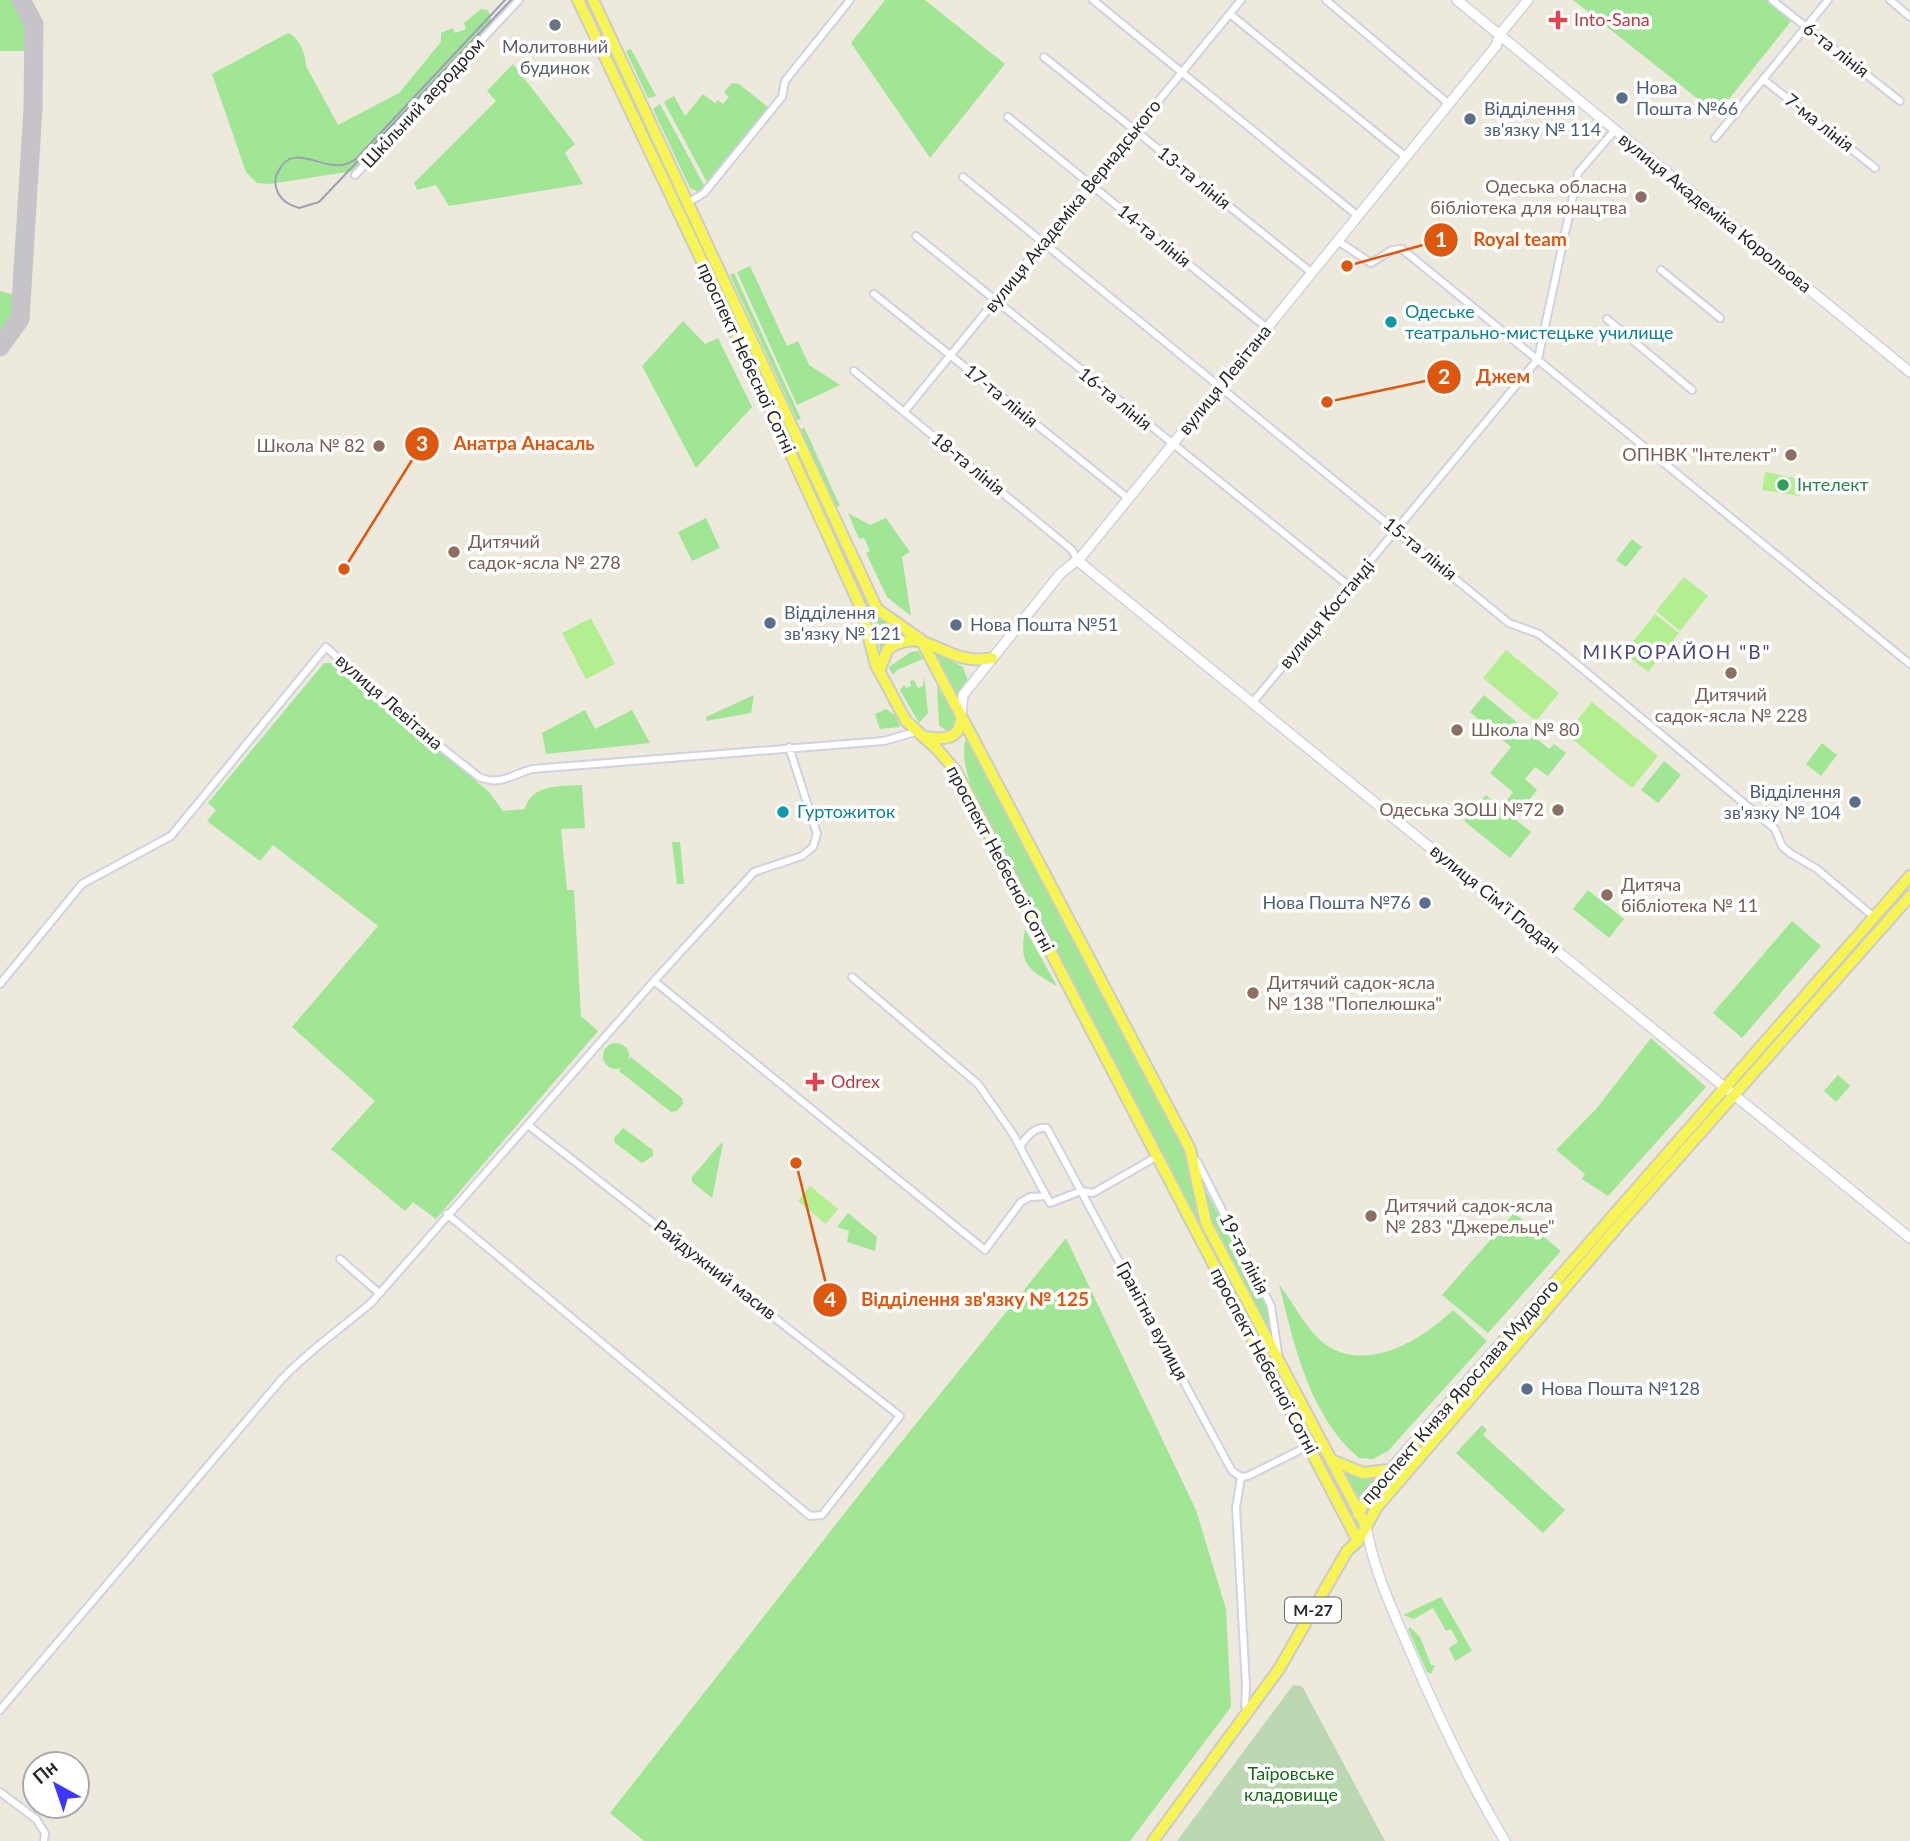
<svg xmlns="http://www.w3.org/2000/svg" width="1910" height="1841" font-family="Lato,sans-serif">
<rect width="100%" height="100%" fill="#ede9dc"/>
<path fill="#a0e695" d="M0,0h12l16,26 -1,25h-27z
M885,0h40l80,64 -75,94 -79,-115z
M1573,0h194l25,20 -75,94z
M481,9l7,1 5,14 -140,147 -83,13 -13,-1 -11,-11 -34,-98 76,-41c11,4 18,22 18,33l32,59 61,-32 42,-51v-9l12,-5 2,5 11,-4 -2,-6z
M631,49l25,47 -8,2 -22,-47z
M513,64l62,80 -10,9 18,31 -134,22 -13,-21 -19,5 -3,-7 82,-82 -9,-10z
M732,83l7,1 30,24 -61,76 -44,-82 10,-6 11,20 18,-22 12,9 3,-3 5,4 6,-7 -5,-5z
M660,104l45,83 -6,5 -9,-4 -37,-79z
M750,266l37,80 11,-5 11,24 31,20 -43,20 -60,-133z
M734,273l67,146 -4,1 -67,-145z
M0,291l16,4 -2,21 -14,22z
M736,316l134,293 -2,1 -134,-293z
M683,321l22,23 13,-6 34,69 -56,61 -54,-102z
M804,427l36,79 -4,1 -35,-77z
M848,513l22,12 16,-7 24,34 -8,5 9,59 -24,-19 -21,-44 4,-2 -6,-13 -5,1z
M706,518l14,30 -28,13 -14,-29z
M1632,539l10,8 -16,20 -10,-7z
M876,615l28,21 -18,8 -5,9 -9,-35z
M918,651l5,8 -26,11 -4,5 -4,-8 22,-15z
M935,652l28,15 5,14 -12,15z
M324,663h11l154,129 14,19 22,-2c6,-25 37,-23 57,-24l3,43 -24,1 6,61h7l7,126 17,15 -162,188 -23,-17 -8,9 -74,-62 44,-48 -83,-74 86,-101 -105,-81 -13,16 -53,-40 9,-11 -8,-7z
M924,675l4,38 -9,10 -19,-33 4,-5 2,3 5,-2 -1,-5 4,-1 4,8 5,-2z
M937,686l19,34v7l-7,6 -10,-8z
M754,695l-3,18 -45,8v-4z
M1484,695l65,54 5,-5 12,9 -18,23 -13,-9 -10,12 12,11 -19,24 -13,-11 8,-11 -23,-19 21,-26 -41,-35z
M886,709l9,6 5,12 -20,2 -5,-15z
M585,710l10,19 37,-19 18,33 -104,11 -4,-21z
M970,740l212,405 24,88 139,272 -333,-635 -2,-11c-18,-35 -52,-79 -45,-118z
M1822,743l15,12 -16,21 -15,-12z
M1664,761l17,14 -23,28 -17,-13z
M1486,795l45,37 -21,26 -46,-37z
M672,842h8l4,42h-7z
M1588,890l36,29 -15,19 -36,-29z
M1792,921l29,25 -79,92 -29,-25z
M1025,929l32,57c-30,-17 -38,-22 -32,-57z
M1651,1038l55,49 -98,109 -26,-17 3,-5 -29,-24 41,-42z
M603 1056a13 13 0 1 1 26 0a13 13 0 1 1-26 0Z
M631,1057l51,41 1,6 -6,7 -6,1 -52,-41z
M1838,1075l12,11 -14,16 -12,-11z
M623,1128l30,22v6l-11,7 -27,-20 -1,-5z
M721,1143l2,1 -11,54 -20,-16v-5z
M1204,1187l63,120 6,33 -58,-105z
M848,1213l29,24 -2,14 -28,-9 2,-11 -12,-4z
M1514,1213l47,38 -73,82 -46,-38z
M1066,1238l130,272 30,99 5,98 -101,134h-486l-34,-28 263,-336z
M1279,1284c13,17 26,43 42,57 42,35 100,0 132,-31l34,31 -99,110 -15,8 -14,-1c-50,-42 -65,-114 -80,-174z
M1482,1425l5,5 -4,5 82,75 -22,23 -87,-80z
M1344,1472l33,4v3l-15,19 -3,-1z
M1441,1597l31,54 -17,10 -6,-13 9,-6 -7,-13 -5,2 -13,-23 -19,11 -11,-4z
M1410,1627l10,10 11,28h4l-4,9 -4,-2 -19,-43z"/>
<path fill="#bcd8b2" d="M1293,1685l9,1 83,155h-208z"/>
<path fill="#b3ee90" d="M1765,472l39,8 -4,16 -38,-6z
M1684,577l24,19 -28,35 -24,-20z
M1655,614l24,19 -31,39 -24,-19z
M591,618l24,46 -29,15 -24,-46z
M1506,650l53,43 -23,28 -53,-43z
M1592,702l66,54 -26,32 -66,-54z
M810,1186l28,23 -12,15 -28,-23z"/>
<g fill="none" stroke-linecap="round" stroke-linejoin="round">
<path stroke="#c6c4c9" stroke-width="19" d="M0,347l20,-28 13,-210 1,-85 -13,-24"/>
<defs>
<path id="street" d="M1093,0l265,216
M1326,0l123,104
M1772,0l128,101
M1890,0l20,17
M1230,14l176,143
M1044,57l268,216
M1763,79l112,89
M1008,117l259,211
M1715,138l113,-138
M355,175l164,-175
M963,177l546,446 30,11 23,18 213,177 7,17 8,7 27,16 57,48
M689,202l15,-9 78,-96 3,-16 65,-81
M916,236l433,350
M1338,241l33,22 21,-13 10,-1 508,415
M1661,270l59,48
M874,294l255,205
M1607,319l85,71
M854,371l218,179 6,11
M904,412l337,-412
M1253,702l285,-343 40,-186 36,-42
M852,977l126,107 35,50 37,69 31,-12 12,2 63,-36
M654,981l331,269 36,-48 9,-5 16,-1
M0,984l82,-100 89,-48 155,-189 73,67 80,63c20,9 33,-2 53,-8l352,-28 31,-9
M1020,1147c5,-9 15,-21 27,-19l185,343 9,6 7,-1 60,-30
M1197,1161l74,145 7,47
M447,1214l363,302 12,-1 78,-99 -372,-291
M340,1259l39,34
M1241,1477l-5,31 10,177 -1,21 3,6
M0,1710l281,-330c29,-31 60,-51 91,-78l282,-321 100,-109 48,-16 11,-9 4,-13 -28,-87
M0,1792l36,27 9,14 -1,8"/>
<path id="secondary" d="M1457,0l453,372
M1078,561l832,677
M961,714l2,-19 97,-121 21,-17 415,-511 4,-12 28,-34
M1366,1526c8,46 27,85 45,127 28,65 57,127 94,188"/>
<path id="primary" d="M578,0l149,314 134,294 15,57 30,56 31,28 19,22 402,770
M593,0l284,609 44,31 269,509 16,74 160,303
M879,671l9,-22c37,-27 57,19 104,9
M925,737c18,3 36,3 36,-20
M1331,1460l32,13 26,-3
M1358,1514l10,-18 542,-620
M1153,1841l126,-172 68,-118 11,-10 19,-34 249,-290 284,-321"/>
</defs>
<use href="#street" stroke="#d1d1e4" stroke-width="10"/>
<use href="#secondary" stroke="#d1d1e4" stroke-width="12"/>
<use href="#primary" stroke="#ccc" stroke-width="14"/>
<use href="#street" stroke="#fff" stroke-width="6"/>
<use href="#secondary" stroke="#fff" stroke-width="9"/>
<use href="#primary" stroke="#f7f456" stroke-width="10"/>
<path stroke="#a09eb6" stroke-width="2" d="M505,0l-149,159c-7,4 -12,7 -20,6 -21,0 -45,-21 -58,7 -4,6 -3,14 0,21 5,9 12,12 21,15l20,-6 192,-202"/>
</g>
<g fill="#e0444e" stroke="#fff" stroke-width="2.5">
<path d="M1554.5 9.5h7v7h7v7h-7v7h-7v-7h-7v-7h7z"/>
<path d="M811.5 1071.5h7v7h7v7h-7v7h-7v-7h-7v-7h7z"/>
</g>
<circle fill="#6b7280" stroke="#fff" stroke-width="2.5" cx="555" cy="25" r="7"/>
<g fill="#5c6f8a" stroke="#fff" stroke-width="2.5">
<circle cx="1622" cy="98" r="7"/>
<circle cx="1470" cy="119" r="7"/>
<circle cx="770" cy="623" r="7"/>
<circle cx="956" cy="625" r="7"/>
<circle cx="1855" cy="802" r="7"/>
<circle cx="1425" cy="903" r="7"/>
<circle cx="1527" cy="1389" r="7"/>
</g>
<g fill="#8d6e63" stroke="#fff" stroke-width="2.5">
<circle cx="1641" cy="197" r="7"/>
<circle cx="379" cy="446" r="7"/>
<circle cx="1791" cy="455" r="7"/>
<circle cx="454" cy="552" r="7"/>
<circle cx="1731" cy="673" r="7"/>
<circle cx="1457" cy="730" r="7"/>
<circle cx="1558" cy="810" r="7"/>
<circle cx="1607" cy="895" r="7"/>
<circle cx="1253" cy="993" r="7"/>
<circle cx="1371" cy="1216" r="7"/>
</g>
<g fill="#0f9aa8" stroke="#fff" stroke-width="2.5">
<circle cx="1391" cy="322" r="7"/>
<circle cx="783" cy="812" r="7"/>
</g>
<circle fill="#2e9e5b" stroke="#fff" stroke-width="2.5" cx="1783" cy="485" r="7"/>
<g text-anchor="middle" stroke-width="7" stroke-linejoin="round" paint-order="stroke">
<rect fill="#fff" stroke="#6a6a6a" stroke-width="2" x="1285" y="1597.5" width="56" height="25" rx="5"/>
<g font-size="16" font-weight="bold" fill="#2a2a2a">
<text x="1313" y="1616">М-27</text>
</g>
<g font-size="18" fill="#be3a42" stroke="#fff" text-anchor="start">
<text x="1574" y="26">Into-Sana</text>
<text x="831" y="1088">Odrex</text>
</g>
<g font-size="18" fill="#5b616d" stroke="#fff">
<text x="555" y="53">Молитовний<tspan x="555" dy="21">будинок</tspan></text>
</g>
<g font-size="18" fill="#2a2a2a" stroke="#fff">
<text transform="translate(1836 50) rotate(38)" y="6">6-та лінія</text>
<text transform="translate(423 103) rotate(-47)" y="6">Шкільний аеродром</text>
<text transform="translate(1819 123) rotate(38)" y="6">7-ма лінія</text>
<text transform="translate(1194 178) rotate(39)" y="6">13-та лінія</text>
<text transform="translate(1073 206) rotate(-51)" y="6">вулиця Академіка Вернадського</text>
<text transform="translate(1715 213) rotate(39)" y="6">вулиця Академіка Корольова</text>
<text transform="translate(1154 236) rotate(39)" y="6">14-та лінія</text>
<text transform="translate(746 358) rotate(65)" y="6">проспект Небесної Сотні</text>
<text transform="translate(1225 380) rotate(-51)" y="6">вулиця Левітана</text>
<text transform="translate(1001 396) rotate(39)" y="6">17-та лінія</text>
<text transform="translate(1115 399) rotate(39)" y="6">16-та лінія</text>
<text transform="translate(968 464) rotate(39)" y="6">18-та лінія</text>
<text transform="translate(1420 549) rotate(39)" y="6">15-та лінія</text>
<text transform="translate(1327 614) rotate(-50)" y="6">вулиця Костанді</text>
<text transform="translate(389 702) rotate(41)" y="6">вулиця Левітана</text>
<text transform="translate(1000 859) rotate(62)" y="6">проспект Небесної Сотні</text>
<text transform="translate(1495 899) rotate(39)" y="6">вулиця Сім'ї Глодан</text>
<text transform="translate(1244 1254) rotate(63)" y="6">19-та лінія</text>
<text transform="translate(715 1270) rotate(38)" y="6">Райдужний масив</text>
<text transform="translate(1152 1321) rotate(62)" y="6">Гранітна вулиця</text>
<text transform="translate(1264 1361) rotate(62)" y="6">проспект Небесної Сотні</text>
<text transform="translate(1460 1392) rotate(-49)" y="6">проспект Князя Ярослава Мудрого</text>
</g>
<g font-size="18" fill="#4e5e75" stroke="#fff" text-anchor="start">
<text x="1636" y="94">Нова<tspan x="1636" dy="21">Пошта №66</tspan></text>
<text x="1484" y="115">Відділення<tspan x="1484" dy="21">зв'язку № 114</tspan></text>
<text x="784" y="619">Відділення<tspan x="784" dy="21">зв'язку № 121</tspan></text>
<text x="970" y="631">Нова Пошта №51</text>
<text x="1841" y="798" text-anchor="end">Відділення<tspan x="1841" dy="21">зв'язку № 104</tspan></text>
<text x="1411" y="909" text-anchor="end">Нова Пошта №76</text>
<text x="1541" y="1395">Нова Пошта №128</text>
</g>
<g font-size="18" fill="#785e54" stroke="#fff" text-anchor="start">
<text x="1627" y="193" text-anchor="end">Одеська обласна<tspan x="1627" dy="21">бібліотека для юнацтва</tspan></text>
<text x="365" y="452" text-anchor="end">Школа № 82</text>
<text x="1777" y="461" text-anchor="end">ОПНВК "Інтелект"</text>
<text x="468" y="548">Дитячий<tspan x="468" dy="21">садок-ясла № 278</tspan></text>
<text x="1731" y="701" text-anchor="middle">Дитячий<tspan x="1731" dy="21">садок-ясла № 228</tspan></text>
<text x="1471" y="736">Школа № 80</text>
<text x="1544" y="816" text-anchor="end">Одеська ЗОШ №72</text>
<text x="1621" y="891">Дитяча<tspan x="1621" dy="21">бібліотека № 11</tspan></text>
<text x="1267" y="989">Дитячий садок-ясла<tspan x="1267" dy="21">№ 138 "Попелюшка"</tspan></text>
<text x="1385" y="1212">Дитячий садок-ясла<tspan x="1385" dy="21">№ 283 "Джерельце"</tspan></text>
</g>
<g font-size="18" fill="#0d838f" stroke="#fff" text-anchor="start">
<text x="1405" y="318">Одеське<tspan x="1405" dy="21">театрально-мистецьке училище</tspan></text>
<text x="797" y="818">Гуртожиток</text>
</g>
<g font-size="18" fill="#27864d" stroke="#fff" text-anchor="start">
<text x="1797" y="491">Інтелект</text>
</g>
<g font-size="18" fill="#176b17" stroke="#fff">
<text x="1291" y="1780">Таїровське<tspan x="1291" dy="21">кладовище</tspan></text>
</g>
<g font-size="19" letter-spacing="2" fill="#4a487d" stroke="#fff">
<text x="1677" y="659">МІКРОРАЙОН "В"</text>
</g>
</g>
<path fill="none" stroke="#de570e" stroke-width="2.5" d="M1347 266L1441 240M1327 402L1444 377M344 569L422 444M796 1163L830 1300"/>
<g fill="#de570e" stroke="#fff" stroke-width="2.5">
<circle cx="1347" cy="266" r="7"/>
<circle cx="1327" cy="402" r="7"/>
<circle cx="344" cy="569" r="7"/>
<circle cx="796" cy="1163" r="7"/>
<circle cx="1441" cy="240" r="18"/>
<circle cx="1444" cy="377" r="18"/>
<circle cx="422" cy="444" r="18"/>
<circle cx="830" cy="1300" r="18"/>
</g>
<g font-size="21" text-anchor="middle" font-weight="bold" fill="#fff">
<text x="1441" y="247">1</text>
<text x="1444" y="384">2</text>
<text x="422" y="451">3</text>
<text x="830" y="1307">4</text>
</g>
<g font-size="19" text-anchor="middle" font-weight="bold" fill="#de570e" stroke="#fff" stroke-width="7" stroke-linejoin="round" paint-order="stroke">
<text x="1520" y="246">Royal team</text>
<text x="1503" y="383">Джем</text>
<text x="524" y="450">Анатра Анасаль</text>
<text x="975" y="1306">Відділення зв'язку № 125</text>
</g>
<g transform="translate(56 1785) rotate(320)"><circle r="33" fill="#ffffff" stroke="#aaaaaa" stroke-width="2"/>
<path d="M0-5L12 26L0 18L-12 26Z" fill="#3c37ff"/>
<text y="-10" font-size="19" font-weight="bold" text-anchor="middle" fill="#2a2a2a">Пн</text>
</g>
</svg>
